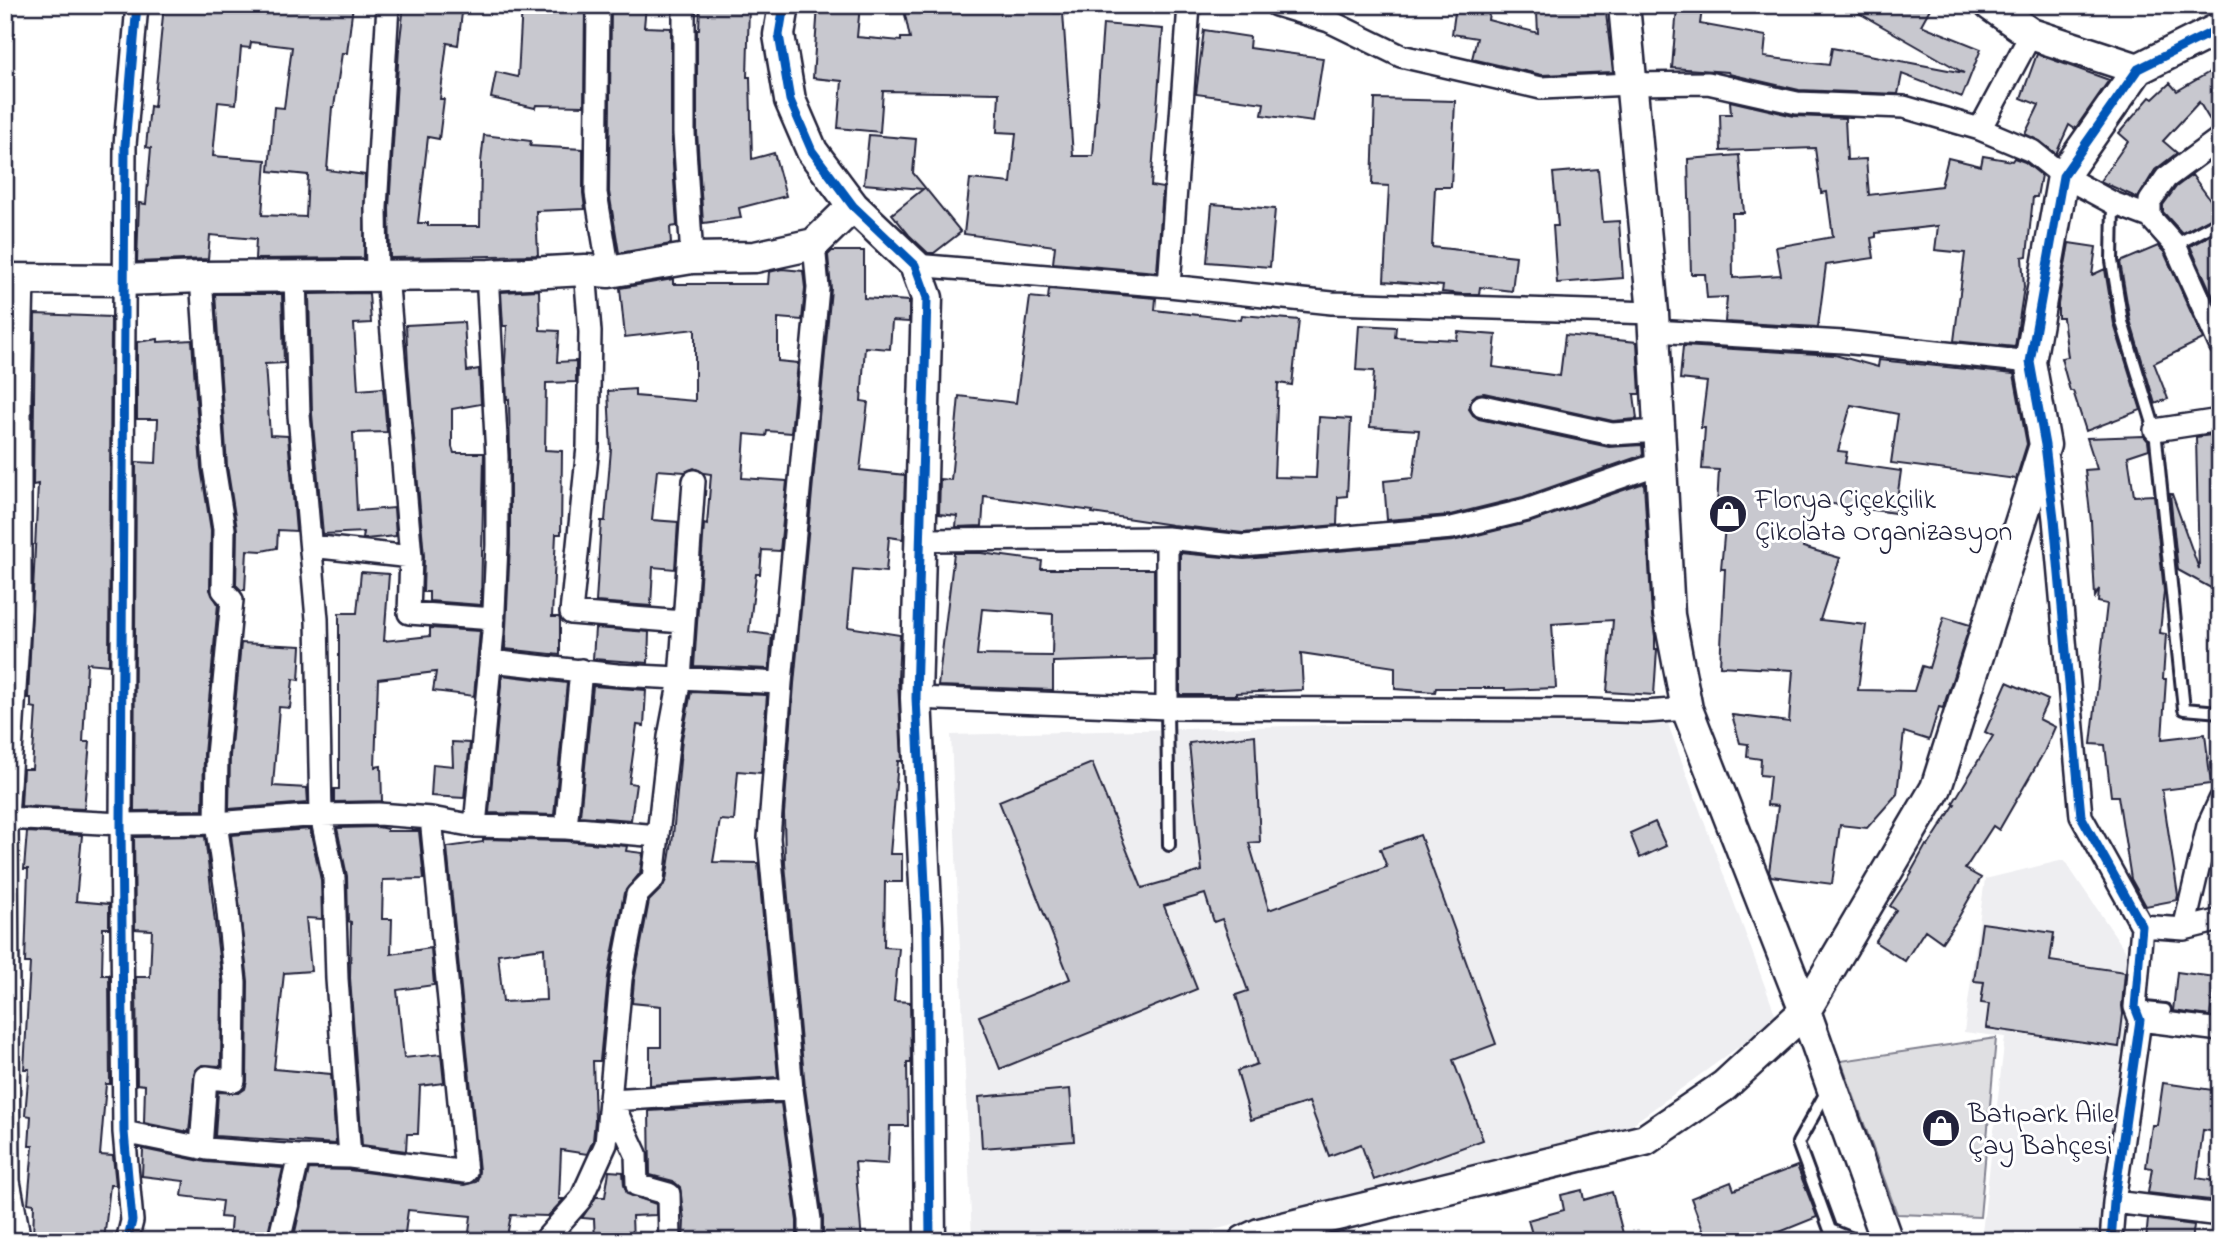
<svg xmlns="http://www.w3.org/2000/svg" width="2225" height="1246" font-family="'Indie Flower',sans-serif">
<rect width="100%" height="100%" fill="#fff"/>
<filter id="ink" filterUnits="userSpaceOnUse"><feTurbulence type="fractalNoise" baseFrequency=".0143" numOctaves="2"/><feDisplacementMap in="SourceGraphic" scale="14" xChannelSelector="R" yChannelSelector="G"/><feConvolveMatrix kernelMatrix="1 2 1 2 8 2 1 2 1" color-interpolation-filters="sRGB"/></filter>
<g filter="url(#ink)">
<path fill="#eeeef1" d="M1665,716l112,303 -150,109 -458,113h-197l-21,-506z
M2064,860l69,102 -35,279h-117l24,-204 -41,-5 21,-153z"/>
<path fill="#dfdfe2" stroke="#80808e" stroke-width="2" d="M1996,1038l-16,179 -83,-3 -56,-153z"/>
<path fill="#c8c8cf" stroke="#22223b" stroke-width="2" fill-rule="evenodd" d="M164,5h189l-6,48h-5l-8,54h-2l-5,63 38,5 -1,83 -109,1 1,-20 -46,-4 -2,24 -71,3 2,-59 7,1 5,-56 -5,-1 4,-41 4,1zM251,42l41,5 -8,61 -10,-1 -5,64 39,4 -2,42 -44,-2 4,-55 -53,-4 5,-54 18,2 5,-57 9,1z
M404,5h59l-5,40 -11,-2 -7,56h4l-5,40 -11,-2 -10,86h10v3h52l1,-64 3,-27 47,6 -1,5 53,3v44l2,16 -49,2 2,44 -148,3 -1,-50 10,-160z
M522,5h63l-1,101 -48,-1 -1,3 -44,-10 5,-26 22,5z
M611,5h35l-2,22 27,1v106l6,92 -7,1 1,17 -52,9 -10,-61z
M700,5h49l-2,72h3l2,82 22,-6 12,43 -47,12 2,10 -38,5 -6,-90v-103h2z
M818,5h42l-3,32 44,4v-3h9l-7,-33h151v8h9l10,143h20l10,-132 60,5 -12,157 12,2 -6,84 -104,-9 2,-17 -91,-12 6,-55 41,4 5,-50 -19,-1 2,-39 -116,-2 -3,41 -42,-4 4,-47 -29,-3z
M1456,5h34l-2,15 50,13 -1,-20 9,-1v-7h59l8,67 -71,3 -70,-16 5,-21 -25,-4z
M1845,5h87l-11,20 60,24 -19,48 -60,-23 -4,20 -99,-4 -70,-16 -1,-2 -56,-4 5,-61 25,2 -2,15 66,12 -2,21 65,8 3,-17 132,25z
M1204,30l46,7 -1,11 74,10 -10,64 -51,-7 2,-12 -68,-9z
M2037,54l72,26 -34,49 -6,-4 -13,29 -16,-13 -15,-7 14,-29 -18,-7z
M2220,66v59l-6,2 -15,-25 -36,39 14,12 -22,17 -17,28 -38,-17 28,-40 -9,-8 31,-36 3,2 17,-16 7,8z
M1375,99l80,2 -4,86h-16l-3,60 84,9 -4,35 -32,-4 -1,7h-17l-20,-2 1,-6 -59,-5 5,-95 -17,-1z
M1730,101l64,15 51,2 2,42 19,-1 3,36 72,-9 7,-28 33,8 2,-10 29,5 2,-3 11,4 16,13 -4,22h-4l-6,59 -5,1 2,30 -9,60 -61,-6 11,-88 -30,-3 3,-24 -62,7v4l-5,1 3,20 -48,7 -8,62 -93,-5 2,-25 -20,1 -2,-24h-14l-3,-115 51,-4 5,58h-12l1,65 48,-3 -5,-28 57,-10 -6,-45 -6,1 -6,-45 -94,3 -1,-37h11z
M869,135l47,4 -3,34 48,59 -27,21h-6l-19,-18 -17,-21 31,-25 -59,-5z
M1598,169l5,53 16,-1 4,57 -66,5 -4,-57h5l-5,-53z
M2192,175l28,38 -38,20 -19,-21v-7l13,-18z
M1212,204l63,5 -5,58 -63,-5z
M2220,230v82l-30,-66z
M2069,243l27,4 -4,28 13,-6 9,55 27,86 -55,21 -13,-40h-3l-9,-33 7,-1 -5,-39h-5v-14z
M2158,246l6,6 39,87 -49,24 14,36 -13,5 -25,-84 -10,-58z
M832,251h32v47l45,3v21l-17,-1 -2,28 -25,-2 -4,54 7,1 -8,68 45,5 -2,64 -14,-2 -3,35 -33,-3 -5,58 52,8 -2,45 4,81h-4l-8,93h12v28h-17l-1,65 15,1 -5,53 16,1 1,61h-4l1,63h-18l-2,38 -33,-2 7,79h-39v-23l-18,-130 -20,-224 -1,-50 10,-130 37,-395 -3,-34z
M782,269l21,2 2,17 -3,32 -24,-2v43l20,2 -7,70 -24,-2 -1,5 -21,-2 -3,44 45,3 -7,70 -18,-1 -2,24h-4l-7,58 23,3 -3,34 -75,-3 10,-142 3,1 4,-51 -7,-1 -10,-5 -9,4 -28,-2 -5,50 26,2 -3,47 -22,-2 -2,39 -55,-4 5,-81h4l6,-72 -3,-58 27,-2v7l60,5v-72l-70,8 -5,-49 53,-9v5h95l1,-12z
M1049,289l107,9 -1,12 86,10 1,-5 57,5 -7,65 -14,-2 -4,94 42,1 3,-61 32,2 -4,77 -9,1 -1,28 -94,8 -71,-8 -80,-12 1,-2 -109,-15 -2,30 -26,1 1,-11 -18,-2 1,-35 11,1 8,-84 57,7 14,-106 18,2z
M539,290l1,40 19,1 -2,31 19,-1v21l-30,1 -1,67 17,1 -1,83h-5l-4,83h7l1,3v35l-55,-6 5,-104v-89l-1,-57 -2,1 -2,-38 2,-36h-4l-2,-34z
M369,293l2,30 -17,1 4,66 25,-2 4,44 -34,1 4,78 37,-3 2,28 -31,3h-2l1,-7 -41,2 -11,-120 -3,-120z
M215,294h67l2,69 -19,1 5,71 18,1 8,95 -18,-1 -1,18 -15,3 -15,-1 -2,40h-4l-5,-5 1,-56 -10,-63z
M35,314l76,3 -2,348 -22,-2 -4,79h7l-6,67 -63,-3 2,-37h9l4,-61 -5,-1v-9h-3l10,-214 -5,1z
M464,322l3,49 12,-2 2,35 -29,5v38l2,6h30l-3,152 -52,-4v-9h-6l1,-36 -16,-190 -2,-41z
M1359,325l37,2 -1,10 62,3 1,-8 38,3 -3,32 67,9 5,-41 72,7 3,52h-6l3,25 -24,2 -129,-28 -7,1 -5,4 -3,11 4,6 6,4 130,28 33,-2 1,10 -120,42 -73,18 -63,5 -3,-39 29,-3 6,-48 -49,-3 4,-56 -18,-1z
M158,339v3l34,-2 9,128 10,62 -1,60 8,14 -14,150 -1,56 -69,1 2,-349 20,1 2,-44h-21v-77z
M1683,346l152,9 43,12 1,-7 135,14 13,70 -11,35 -125,-16 7,-49 -47,-9 -13,46 9,1 -2,11 56,8 -6,42 -82,-12 -10,46 37,11 -20,62 46,5 -8,65 56,1 8,-25 7,2 15,-51 26,8 -27,83 -4,-1 -10,33 -25,-8 -7,62 -30,34 -27,-3 -8,59 -61,-8 -2,-4 9,-66 -11,-1 3,-29 -10,-1 1,-16 -14,-2 1,-13 -8,-1 -8,-28 57,7 4,-52 -73,-4 5,-97h-4l4,-43 -9,-1 3,-55 -17,-1 3,-41h-4l6,-46 -27,-3z
M2220,434v34h-3l3,125 -42,-23 -8,-76h2l27,75 -3,-132z
M2144,436l4,5 1,8 -21,7 6,40 20,-1 10,96 -4,42 6,1 -3,45h3l-4,60 43,-5 6,50 -49,6 16,105 -1,5 -31,6 -15,-27 -13,-83h-7l-6,-51 -14,-1 16,-140 -9,-2 1,-13 -4,8 -4,-76 -6,-51 12,-1 -10,-31z
M1644,483l8,133 3,20v13h2l-3,46 -47,-3 6,-72 -61,4 4,64 -51,2v-2h-69l-1,4 -40,-3v-22l-94,-14 2,37 -67,3v2h-56v-142l64,6 209,-18 78,-19z
M954,553h27l61,8 -1,8h113v90l-101,3v28l-115,-4zM982,609l71,5 -1,42 -75,-1z
M361,572l28,2 -5,67 46,-5v-8l50,3 -6,65 -41,-5 3,-19 -58,7 -3,88 6,-1 1,35 -48,1v-13h5v-176h18z
M595,628l54,4 -1,31 -55,-4z
M241,643l60,3 -2,34 -6,-1 -3,29 -11,-1 -6,79 34,2 1,15 -79,6 1,-53z
M502,675l65,8 -13,132 -65,-2z
M2007,682l41,18 -9,19 16,8 -11,25 -45,78 -6,-4 -28,43 16,9 -24,42 -15,22 -17,-12 -20,31 -30,-19 21,-32 -6,-4 22,-33 -1,-1 15,-27 2,1 27,-42 -2,-1 40,-67 -8,-4z
M593,686l53,4 -2,36 -7,-1 -8,58 7,1 -5,36 -51,-4z
M691,692l76,3 -6,78 -23,-2 -4,50 -14,-1 -7,42 45,1 20,214 -128,8v-38h11v-41l-29,-3 2,-22 15,-80 13,-13 4,-8 7,-44 9,-97z
M1255,735l5,107 -11,1 20,67 118,-43 -7,-18 40,-14 76,209 -43,16 30,80 -109,40 -13,-36 -32,12 -20,-54 -58,18 -14,-49 20,-7 -21,-69 12,-4 -26,-72 -8,3 -9,-28 -41,12 33,83 -197,80 -21,-53 91,-37 -71,-178 93,-38 50,125 60,-17 -13,-128z
M452,742l18,1 -6,55 -33,-2 2,-32 20,2z
M1655,822l11,24 -26,12 -10,-25z
M378,827l9,2v2h32l5,48 -41,1 -1,39h10l-1,35 40,-6 3,37 -37,5 7,68 37,-4 3,29 -24,3 -2,48h-11l-1,17 -44,-6 -12,-167 1,-56 -3,-1 -1,-45 -10,-48z
M310,829l11,51 1,39 -16,-1 5,53 -27,2 -10,96 57,5 5,70 -121,-8 3,-44 21,1 6,-4 2,-8 1,-100 -17,-146z
M27,832l55,3 -6,66 33,3v24h-6l-1,47h7l1,109h-4l-6,71 13,1 3,29h-6l-6,56 -71,-1 1,-36 -6,-1 5,-57h-4l2,-30 -6,-1 4,-46h-5l6,-106h-5l3,-94h-4z
M205,836l17,147 -1,83 -19,-1 -7,5 -6,62 -45,-9 1,-38 -8,-1 -1,-107h14l2,-47 -17,-1 -1,-92z
M483,839l82,2 62,5 -1,5 17,2 -3,20 -16,20 -16,84 -8,84h-7l2,59 -2,21 -6,13 -26,-4 -2,49h5l-16,17 -37,-1 -5,26h-38l3,-25 -63,-6 -4,31h-111l16,-72 40,1 115,15 12,-3 2,-4 1,-7 -32,-324 36,-5zM544,948l2,52 -43,2 -5,-48z
M1982,923l72,10 -4,28 75,11 -3,34 1,8 -4,33 -133,-19 3,-24 -8,-1 3,-21 -10,-1z
M2177,972l38,5 -5,39 -37,-5z
M2163,1083l57,8 -3,41 -14,-2 -6,48 23,4 -2,19 -70,-8 4,-25 -6,-1 6,-42h5z
M1070,1089l4,52 -92,7 -3,-51z
M781,1103l16,118v20h-114l1,-20 -4,-34 -7,-6 -23,-6 -1,-64z
M143,1149l63,13 77,6 -17,73h-37l2,-23 -11,-1 2,-16 -40,-5 2,-15 -42,-5z
M1797,1166l20,51 -60,24h-50l-16,-43 40,-16 3,8z
M609,1171l14,1 1,13 3,9 29,10v11l-24,1 1,25h-38l-1,-22 -12,-1 14,-21h9z
M1582,1190l2,10 28,-8 13,49h-91l-6,-21 36,-10 -3,-15z
M2148,1219l46,6 -2,16h-46z"/>
<g fill="none" stroke-linecap="round" stroke-linejoin="round">
<defs>
<path id="lane" d="M2113,203l-1,58 10,61 33,108 29,279 36,3
M2175,245l45,-24
M1167,708l2,137
M2135,1007l30,3
M1828,1089l-30,54 32,87 27,11"/>
<path id="street" d="M598,5l-2,188 13,79
M684,5v128l8,125
M1276,5l53,16 72,35 140,32 91,-4 76,-1 89,20 107,4 76,22 52,22 31,25 50,27 37,14 25,28 45,100
M1980,129l51,-95
M2150,217v-16l16,-23 54,-40
M915,265l254,21 163,17 321,10
M585,270l5,62 -2,115 -17,166 112,9
M387,275l24,282 -2,56 85,6
M377,276l-1,-68 12,-203
M295,277l4,138 18,204 4,196 13,63 3,101 13,178
M1169,286l20,-281
M1654,331l189,11 187,20
M1482,406l130,28 47,-3
M2155,430l65,-10
M2046,452l8,67 27,297 61,110 -7,81 5,13 -26,182 -3,39
M1167,538v170
M922,540l245,-2 76,8 209,-18 75,-18 134,-47
M311,546l100,11
M491,661l126,14 164,8
M916,698l251,10 424,2 54,2 42,-3
M5,818l116,6 95,-1 105,-8 57,-1 53,4 44,8 91,2 92,8
M475,826l18,-194 4,-87v-89l-9,-165 1,-16
M566,828l15,-158
M2142,926l42,3 24,-103 12,-26
M2184,929l36,-9
M2140,1020l80,10
M124,1132l83,17 92,7 51,1 116,15 -35,-354
M201,1148l5,-71 28,4 1,-99 -9,-90 -10,-69 1,-68 15,-155 -9,-10 1,-61 -10,-62 -13,-190
M2114,1202l106,13
M20,1241l-11,-60 -2,-363 13,-209v-211l3,-119
M127,1241l5,-20 -8,-89 -3,-308 4,-679 12,-140
M279,1241l20,-85
M544,1241l37,-42 25,-55 15,-165 16,-84 16,-16 16,-142 11,-58 14,-198
M670,1241l-1,-47 -32,-9 -1,-31 -25,-54 181,-11
M810,1241v-21l-18,-131 -23,-251 12,-155 37,-395 -4,-44"/>
<path id="secondary" d="M784,5l-5,30 11,65 22,51 41,55 62,59 12,33 -11,400 11,228 3,315
M1624,5l29,308 16,302 18,94 118,302 82,230
M1990,5l41,29 107,35
M5,279l119,1 77,-3 288,-2 96,-5 24,2 83,-14 63,-1 59,-13 39,-38
M1244,1241l15,-7 386,-94 79,-54 81,-75 131,-223 109,-343 -15,-83 33,-186 75,-107 82,-41"/>
</defs>
<use href="#lane" stroke="#22223b" stroke-width="16"/>
<use href="#street" stroke="#22223b" stroke-width="26"/>
<use href="#secondary" stroke="#22223b" stroke-width="35"/>
<use href="#lane" stroke="#fff" stroke-width="10"/>
<use href="#street" stroke="#fff" stroke-width="21"/>
<use href="#secondary" stroke="#fff" stroke-width="30"/>
<defs>
<path id="cycleway" d="M784,5l-5,30 11,65 22,51 41,55 62,59 12,33 -11,400 11,228 3,315
M127,1241l5,-20 -8,-89 -3,-308 4,-679 12,-140
M2111,1241l3,-39 26,-182 -5,-13 7,-81 -61,-110 -27,-297 -9,-74 -15,-83 33,-186 75,-107 82,-41"/>
</defs>
<use href="#cycleway" stroke="#fff" stroke-width="13"/>
<use href="#cycleway" stroke="#0057b8" stroke-width="9"/>
</g>
</g>
<defs>
<symbol id="shop-disc" viewBox="-11 -11 22 22"><circle r="9.5" fill="#22223b" stroke="#fff"/><path d="M-5-2.5h2.3a2.7 3.5 0 0 1 5.4 0H5L5.5 6h-11ZM-1.5-2.5h3a1.5 2.3 0 0 0-3 0Z" fill="#fff"/></symbol>
</defs>
<g fill-rule="evenodd">
<use href="#shop-disc" x="1706" y="492" width="44" height="44"/>
<use href="#shop-disc" x="1919" y="1106" width="44" height="44"/>
</g>
<g text-anchor="middle" stroke-width="6" stroke-linejoin="round" paint-order="stroke">
<g font-size="28" fill="#22223b" stroke="#fff" text-anchor="start">
<text x="1755" y="508">Florya Çiçekçilik<tspan x="1755" dy="32">Çikolata Organizasyon</tspan></text>
<text x="1968" y="1122">Batıpark Aile<tspan x="1968" dy="32">Çay Bahçesi</tspan></text>
</g>
</g>
<rect width="2225" height="1246" fill="none" stroke="#fff" stroke-width="28"/>
<rect x="14" y="14" width="2197" height="1218" fill="none" stroke="#22223b" stroke-width="2.5" filter="url(#ink)"/>
</svg>
